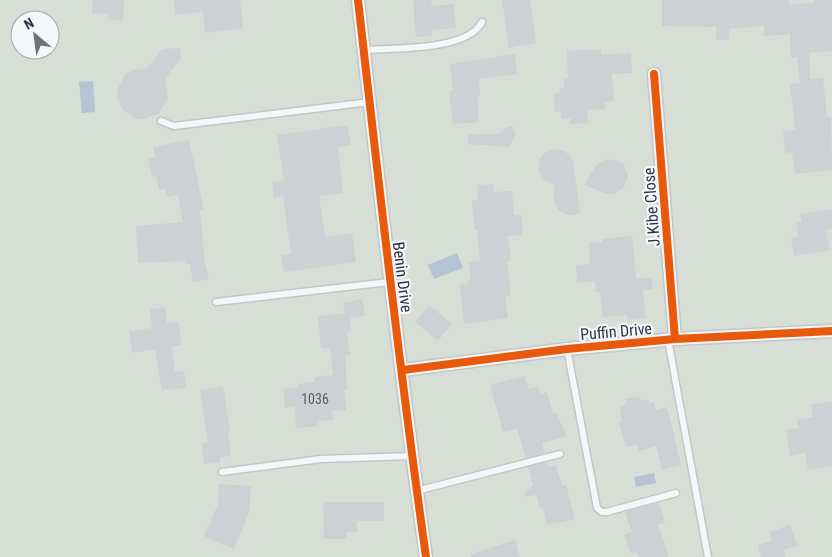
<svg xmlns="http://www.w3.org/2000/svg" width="832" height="557" font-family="'Roboto Condensed',sans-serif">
<rect width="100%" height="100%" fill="#e6e8ea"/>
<path fill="#d6ded6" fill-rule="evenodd" d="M0,0h832v557h-832zM20,20h30v30h-30z"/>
<path fill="#b4c4d5" d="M93,81l2,31 -13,1 -3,-31z
M457,253l6,15 -29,11 -6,-14z
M654,473l2,10 -20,4 -2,-10z"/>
<path fill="#ced0d3" d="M93,0h31l-1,20 -15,-1 1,-5 -17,-1z
M174,0h66l3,28 -38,5 -2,-21 -28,3z
M413,0h18l1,6 22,-2 2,24 -24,2v6l-16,1z
M502,0h28l6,43 -27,5z
M662,0h127v4l25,-1v-3h18v51l-23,2 1,26 13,-1 4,39h4l1,53 -37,4 -3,-22 -7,1 -2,-22 12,-1 -5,-46 10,-1 -3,-26 -6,1 -1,-24 -26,2v-10l-35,3v11h-13v-13l-54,-1z
M180,48l1,10 -16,21 3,20 -9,14 -15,6h-8l-13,-9 -6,-14 1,-8 8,-14 7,-4 14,-2 15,-19z
M601,49v6l30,-2 1,20 -20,1 2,27 -10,1 1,7 -18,1 1,13 -18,1v-6l-9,1v-7h-6l-1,-18 6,-1 -1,-4 5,-1v-9h4l-1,-28z
M515,54l2,20 -38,5 1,17 -3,1 2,25 -26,2 -4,-33h4l-3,-27z
M347,125l4,20 -13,2 5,46 -24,3 6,41 27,-4 4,29 -72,10 -3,-17 10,-1 -8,-58 -9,2 -2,-16 12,-2 -7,-45z
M509,126l3,1 4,6 -7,14 -41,-3v-9l31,-1z
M189,140l15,70h-4l5,54 4,15 -16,3 -3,-18h-5v-3l-47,2 -2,-37 47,-4 -5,-27 -11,2 -2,-8 -6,1 -3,-14 -4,1 -4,-19 7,-1 -2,-10z
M553,149l12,2 8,10 7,51 -6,3h-6l-10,-5 -5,-11 2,-14 -9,-3 -7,-10v-12l8,-9z
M607,159l12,2 5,4 4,11 -4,11 -11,7h-6l-23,-9 12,-20z
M493,184l1,8 18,-1 2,24h7l2,20 -15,1 3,25h-4l4,35 -6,1 3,21 -44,6 -4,-39 8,-1 -1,-4 4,-1 -2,-17 11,-1 -3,-31h-3l-2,-30h6l-1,-15z
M832,209v20l-6,1 4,20 -36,6 -3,-18 8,-2 -3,-13 6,-1 -2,-8z
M632,236l4,43 15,-2 2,12 -10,1 3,28 -18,2 -1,-5 -24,2 -3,-25h-4l-1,-11 -18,2 -1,-18 14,-1 -1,-21 13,-1v-3z
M362,299l3,16 -15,3 1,14 -4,1 3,22h-5l2,35h-3l2,20 -14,1 1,9 -16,1v5l-21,2 -1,-21 -10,1 -1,-19 14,-1v-4l16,-2v-5l19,-2 -3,-27h-9l-3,-32 27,-3 -2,-10z
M429,305l23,19 -14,17 -23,-19z
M165,307l2,16 11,-1 4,23 -10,2 3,25 9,-1 2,17 -24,2 -7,-41 -23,4 -3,-22 23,-3 -2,-18z
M525,376l3,13 10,-2 2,7 7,-2 6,22 4,-1 9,23 -24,7 2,10 -18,5 -9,-29 -14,3 -13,-47z
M223,386l7,44 -2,1 3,25 -11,1v5l-16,2 -2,-21h6l-8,-53z
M639,396l1,5 8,-2 2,4 4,-1 2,8 11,-3 14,58 -19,5 -6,-24 -17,5 -2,-7 -11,3 -7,-24 3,-1 -2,-16 7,-2 -2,-5z
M832,401v65l-24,4 -3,-17 -15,3 -4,-26 13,-2 -2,-8 16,-3 -2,-12z
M547,462l1,5 8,-2 6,21 4,-1 9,34 -28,6 -4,-18 -3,1 -4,-13 -13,2 10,-13 -5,-17z
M219,484l32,2 -2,27 -15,36 -30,-13 14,-32z
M323,502h61v19h-27v11h-10v7h-23z
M659,503l6,20 -7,2 11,32h-31l-2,-5 -5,2 -7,-19 8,-3 -7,-20z
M790,525l7,21 -14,4 2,7h-24l-3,-12 14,-4 -3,-9z
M515,540l5,17h-49v-3z"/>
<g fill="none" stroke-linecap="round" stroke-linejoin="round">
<defs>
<path id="service" d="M364,50c29,-2 104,1 118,-28
M161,121l13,5 196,-24
M216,302l173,-20
M668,340l40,217
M567,349l30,159 5,4h5l69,-19
M222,472l99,-13 90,-3
M416,491l144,-37"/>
<path id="minor" d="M358,0c21,186 42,372 68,557
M654,74l21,265
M403,370l164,-21 108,-10 157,-8"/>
</defs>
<use href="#service" stroke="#c4c6c8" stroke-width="9"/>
<use href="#minor" stroke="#c4c6c8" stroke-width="15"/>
<use href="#service" stroke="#f5f6f7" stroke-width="6"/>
<use href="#minor" stroke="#f5f6f7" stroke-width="12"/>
<defs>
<path id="cycleway" d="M358,0c21,186 42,372 68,557
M654,74l21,265
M403,370l164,-21 108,-10 157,-8"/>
</defs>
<use href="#cycleway" stroke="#f4f6f9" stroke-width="11"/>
<use href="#cycleway" stroke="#e8590c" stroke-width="8"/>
</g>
<g text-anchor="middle" stroke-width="4.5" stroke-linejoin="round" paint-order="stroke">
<g font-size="14" fill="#545c69">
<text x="315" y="404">1036</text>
</g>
<g font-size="16" fill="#2b3445" stroke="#f4f6f9">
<text transform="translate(651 207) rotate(-94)" y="6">J.Kibe Close</text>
<text transform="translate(403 277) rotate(83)" y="6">Benin Drive</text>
<text transform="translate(616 331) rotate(-5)" y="6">Puffin Drive</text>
</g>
</g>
<g transform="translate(35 35) rotate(331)"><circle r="24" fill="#f4f6f9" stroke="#a4a8b1"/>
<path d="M0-4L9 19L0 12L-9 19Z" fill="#6c737f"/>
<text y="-8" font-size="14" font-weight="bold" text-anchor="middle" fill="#2b3445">N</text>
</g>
</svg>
